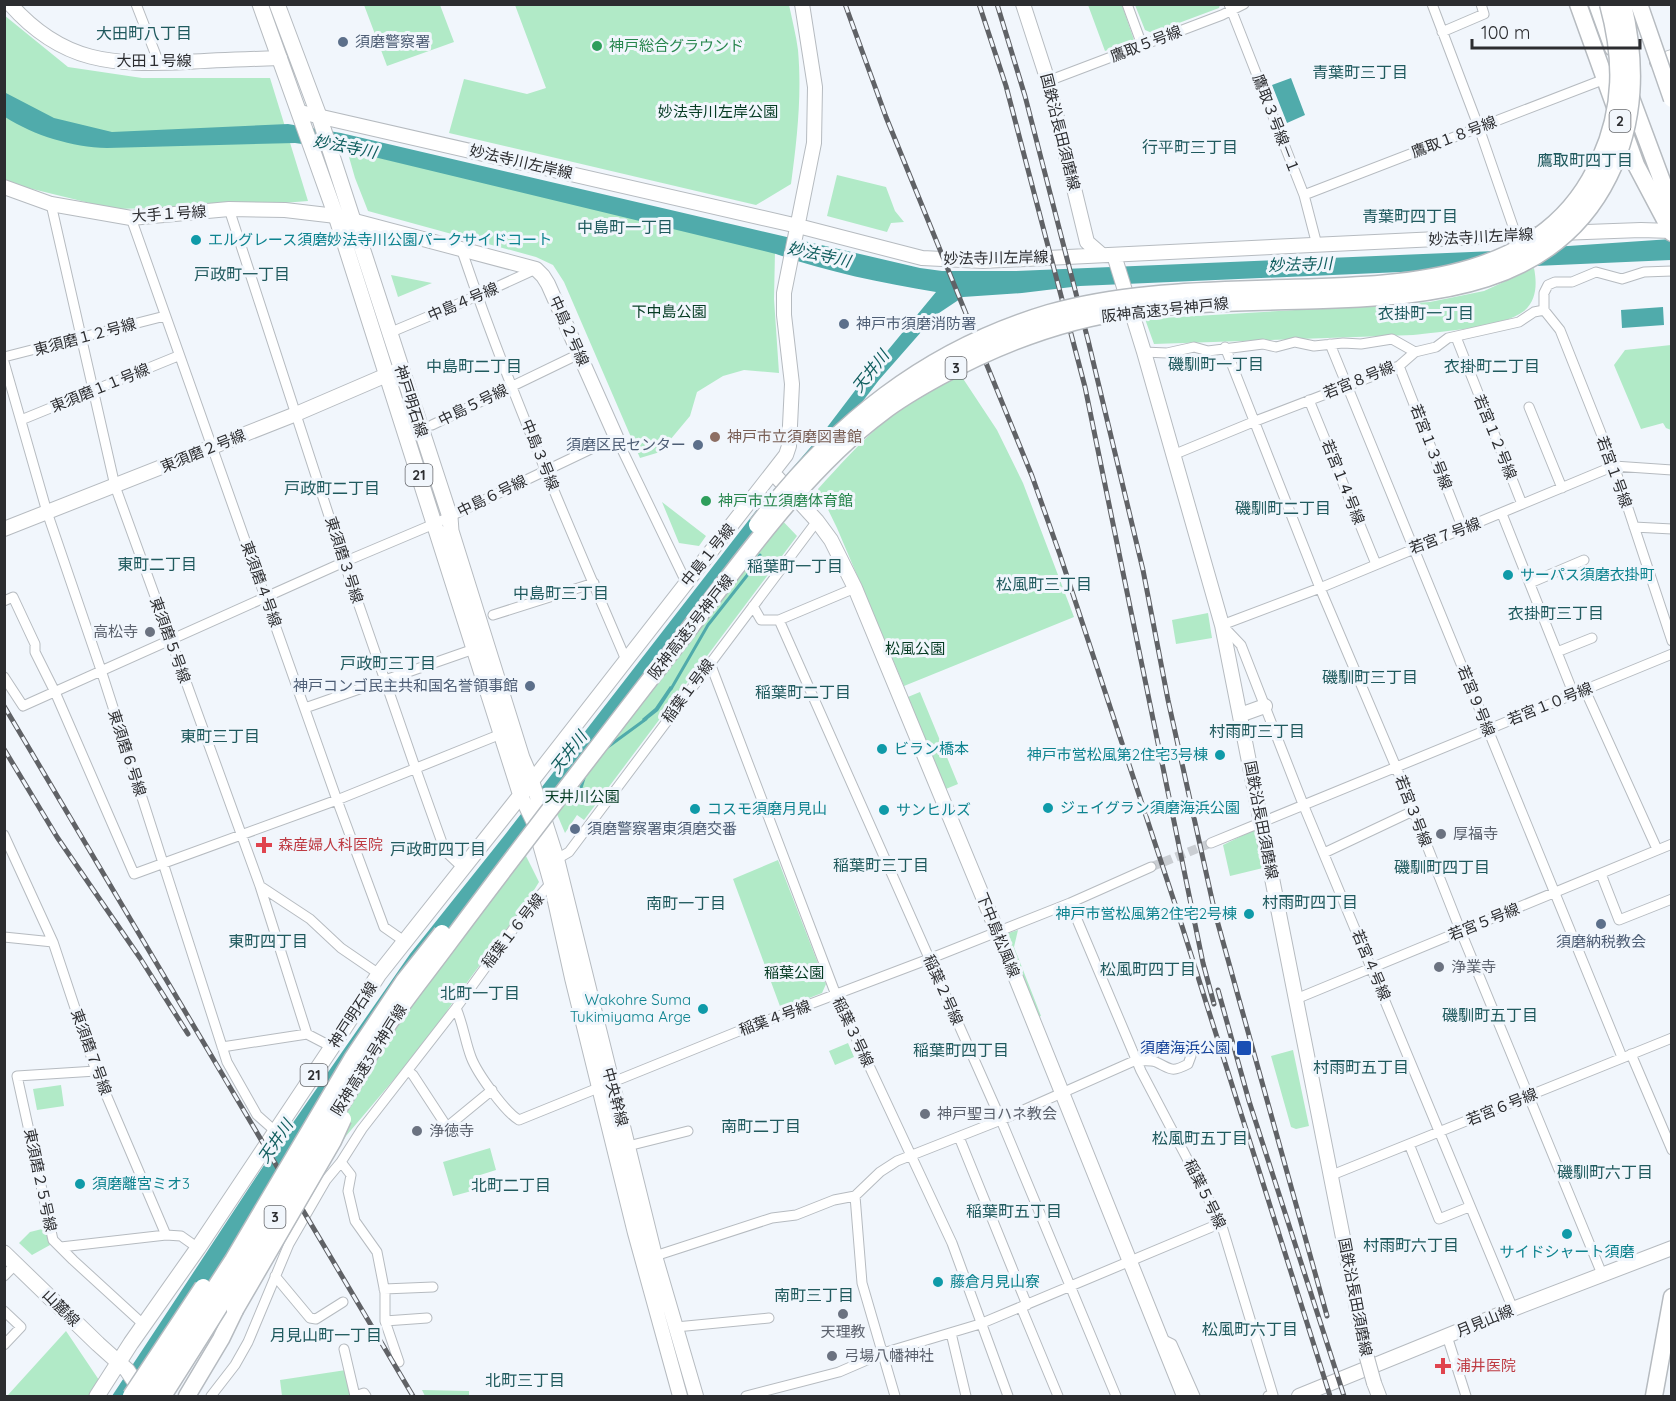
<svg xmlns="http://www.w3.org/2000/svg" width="1676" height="1401" font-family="Quicksand,'Noto Sans JP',sans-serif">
<rect width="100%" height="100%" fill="#f1f6fc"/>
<path fill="#b1eac7" d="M364,5h76l14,37 -67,24z
M515,5h274c3,14 7,30 9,45 4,45 -1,90 -7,134l-35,21 -307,-72 15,-54 63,15 19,-6z
M1088,5h34l12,35 -29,11z
M1135,5v-1l85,1 -1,3 -67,25 -7,-3z
M4,15l64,52 74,11h128l38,123 -65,5 -129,3 -102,-25 -7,-4z
M347,150l428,101 -1,48 5,74 -35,-3 -21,6 -26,16 -7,24 -30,36 -20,6 -76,-176 -11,-17 -17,-8 -168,-46 -13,-33z
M837,175l49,12 9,24 9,11 -13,1 -4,9 -60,-16z
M1534,268c3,15 3,32 -10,43 -19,16 -86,21 -111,24l-259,9 -9,-25 285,-17 54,-11z
M391,275l41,8 -34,14z
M1671,345v85l-5,-2 -3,-5 -22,6 -27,-64 11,-15z
M960,374l37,56 26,53 51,134 -170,69 -67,-158 -19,-39c21,-23 42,-47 66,-67 24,-18 50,-33 76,-48z
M662,502l44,34 -7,10 -20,-3z
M777,515l20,21 -213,284 -7,-5 -12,18 -11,-26z
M1208,613l4,25 -36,6 -4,-24z
M920,692l38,92 -17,7 -38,-92z
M1256,829l7,39 -33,8 -7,-31z
M520,844l19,38 -11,18 -74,100 -20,32 -88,104 -43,70 76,-174z
M778,860l48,124 -4,9 -41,16 -48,-130z
M1018,930l-4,17 27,69 -6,2 -32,-83z
M848,1043l6,14 -19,8 -6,-14z
M1293,1050l16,76 -13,3 -5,-2 -20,-71z
M61,1085l3,21 -27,4 -4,-21z
M490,1148l6,22 -19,6 2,13 -26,7 -10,-34z
M46,1228l4,17 -18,10 -13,-12 11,-11z
M66,1331l33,49 -11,16h-81z
M346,1370l6,26h-70l-2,-16z
M422,1390l47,1v5h-44z"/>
<path fill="#50abab" d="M1291,78l14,37 -18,8 -15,-38z
M4,92l50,26 58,14 176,-8 53,9 579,135 22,3h74l479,-20 176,-12v21l-591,26 -58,7 -59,4 -27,18 -57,65 -102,133 -262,335 -379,548h-24l162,-246 136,-196 94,-118 258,-333 60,-69 38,-50 76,-92c-54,-9 -108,-20 -160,-38l-431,-104 -50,-7 -188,5c-35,-1 -72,-12 -102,-31z
M1663,307l1,18 -42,3 -1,-18z
M670,686l3,2 -15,23 -14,11 -2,-3 13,-11z"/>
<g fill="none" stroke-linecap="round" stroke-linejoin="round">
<path stroke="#50abab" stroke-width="3" d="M671,689l37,-64 41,-52 11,-18
M605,749l41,-30
M579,794l6,-19"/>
<path stroke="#caced3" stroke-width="9" stroke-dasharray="9 4.5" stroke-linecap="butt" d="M1151,867l60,-24"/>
<defs>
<path id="street" d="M136,4l23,59
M1127,4l15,41
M1229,4l75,191 13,50
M1432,4l47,124 37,107
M1442,32l42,-18 -3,-10
M1048,81l174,-66 22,-11
M1304,195l301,-116
M51,204l64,282 145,400 47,148
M229,209l115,353 71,205 30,84 18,17
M131,218l206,582 47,127 20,14
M461,248c47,140 107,276 165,412
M1544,310l16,20 54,136 58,175
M1544,310v-17l4,-8 7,-3h17l24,-10 26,7 22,-7 28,-1
M389,333l88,-37 59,-27
M1456,337l66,167
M1330,344l292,713
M1225,347l95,241 76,179 65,165 141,342
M1144,352l23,1 27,-6 14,4 55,-7 13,3 19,-5 19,4 29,-3 18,1 31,-5 23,13
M4,357l161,-41
M4,362l43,150 54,158 126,392 30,53 18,16
M1399,366l64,163
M1309,400l67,164
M1529,407l33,81
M21,420l157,-64
M432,425l147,-71
M1173,455l80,-33 146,-56 16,-14 21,-5 12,-9 71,-16 15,-10 10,-2
M1502,514l72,181
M1634,527l38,2
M1530,583l54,-23
M4,601l9,-4 22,47v8l20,40 79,182 203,-74 164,-66
M753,606l8,14h18l76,-32
M493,615l101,-32
M779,620l222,500 115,276
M1557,652l35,-14
M710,663l126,332 116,248 56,153
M4,677l19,29 321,-144 90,-38 182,-87 70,145
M1585,690l72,159
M305,708l169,-59
M4,835l49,107 43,129 70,164 15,1 17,12
M1211,843l461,-189
M1324,853l89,-42
M557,859l12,-7 248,-331
M1601,874l18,46 53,-21
M260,886l50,33 31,29 38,26
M1070,903l71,168 80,152 52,172 -5,1
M4,937l49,5
M1296,999l376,-155
M456,1008c7,16 9,33 15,49 6,16 34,55 48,63l220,-89 190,-72 141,-56 81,-36
M222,1047l85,-13 25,13
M1631,1054l41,96
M96,1071l-79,5 36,164 20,20 71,65
M408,1071l5,4 34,52 45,-37
M959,1137l68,168
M1409,1144l30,75 30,-12
M628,1146l60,-15
M341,1162l10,13 -3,16 7,30 22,31 8,41v28l14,41
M1332,1175l340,-137
M855,1196l7,87 33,113
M61,1247l105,-12
M655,1256l117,-38 24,-3 38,-15 21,-4 25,-24 17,-11 104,-41 151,-67 27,-8 8,4 4,7 -3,8c-17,9 -17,5 -32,-2 -5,-2 -14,-1 -20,-1
M4,1276l12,-12
M275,1276l35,42 6,1 27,-17
M384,1289l49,-2
M1021,1307l37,89
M1513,1309l-210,-505 -62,-159 -19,-20 98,-37 294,-122 58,4
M4,1311l17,16 -17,18
M385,1321l42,-3
M676,1327l93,-9
M951,1333l15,63
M1447,1336l19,60
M1160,1338l12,6 23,52
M344,1349l11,47 9,-3 2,3
M211,1396l24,-31 13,-23 41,-98 37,-64 15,-18 21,-33 94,-121 71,-98 24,-27
M746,1396l93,-24 44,-19 97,-29 241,-101"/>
<path id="secondary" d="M10,4c53,60 103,61 177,58 31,-2 62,-3 93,-4
M1023,4l25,77 39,161 15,13
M1657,62l15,-5
M300,112l498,114 124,32 61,3 557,-27
M4,187l47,17 80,14 98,-9 56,1 51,6 200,53 7,7 5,8 68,153
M1559,233l82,-3 31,1
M1114,255l30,97 78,273 144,729
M773,473l44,48 14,19 24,48 142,343 187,465
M4,529l292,-115 100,-43
M1240,715l25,-9
M521,796l13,27 17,60 21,95 63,255 45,163
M1374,1383l5,13
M696,1396l-41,-140 -98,-397 -25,-78 254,-326 3,-9 3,-62 -8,-69v-22l30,-150 1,-56 -13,-83
M1299,1396l214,-87 159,-61"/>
<path id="primary" d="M260,4l76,212 185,580
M4,1253l94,91 29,26 16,24
M97,1396l34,-53 67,-95 134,-201 47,-73 153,-193 -10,-23 -71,-227 -1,-14 -131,-401 -42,-112"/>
<path id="highway" d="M1578,4l58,161 36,68
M1597,4l16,44
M1630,95l35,94 4,29
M187,1396l34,-57 14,-29
M1654,1396l18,-99"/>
</defs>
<use href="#street" stroke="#b6bbc0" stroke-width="11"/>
<use href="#secondary" stroke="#b6bbc0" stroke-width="16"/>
<use href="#primary" stroke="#b6bbc0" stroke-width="17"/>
<use href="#highway" stroke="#b6bbc0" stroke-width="19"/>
<use href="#street" stroke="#fff" stroke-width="9"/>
<use href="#secondary" stroke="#fff" stroke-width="14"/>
<use href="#primary" stroke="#fff" stroke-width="15"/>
<use href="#highway" stroke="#fff" stroke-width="16"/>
<defs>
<path id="rail" d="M845,4l41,113 146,359 28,79 116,352 154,489
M979,4l27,82 79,301 118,576 11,41
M997,4l28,92 63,244 55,230 25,130 47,213 112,403
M4,706l409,690
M4,749l53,88 83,121 48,76
M1218,990l31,111 95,295"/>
</defs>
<use href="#rail" stroke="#606266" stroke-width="5"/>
<use href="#rail" stroke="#f1f6fc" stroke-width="3" stroke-dasharray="9" stroke-linecap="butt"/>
<defs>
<path id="secondary-bridge" d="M1366,1354l8,29"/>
<path id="highway-bridge" d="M1639,4l33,95
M757,525c77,-101 168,-175 292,-212 67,-19 138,-22 208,-24 122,-5 285,5 343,-130 23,-51 23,-101 8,-155
M235,1310l98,-169 10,-22
M131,1396l72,-109
M145,1396l88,-136 119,-201 52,-78 38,-48
M163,1396c43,-68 87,-136 127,-206 21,-34 41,-69 62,-104 11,-19 21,-39 33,-57 21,-31 44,-59 66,-89 70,-94 142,-187 214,-280 64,-81 134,-186 218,-248 17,-13 36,-24 56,-35 62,-34 126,-58 196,-67 62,-8 125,-8 188,-10 109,-4 231,-12 286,-124 27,-55 28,-112 14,-172"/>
</defs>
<use href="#secondary-bridge" stroke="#b6bbc0" stroke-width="16" stroke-linecap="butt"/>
<use href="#highway-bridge" stroke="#b6bbc0" stroke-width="19" stroke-linecap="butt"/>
<use href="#secondary-bridge" stroke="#fff" stroke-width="14"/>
<use href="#highway-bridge" stroke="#fff" stroke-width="16"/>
</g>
<g fill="#5c6f8a" stroke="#f1f6fc" stroke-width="2">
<circle cx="343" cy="42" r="6"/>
<circle cx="844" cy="324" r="6"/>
<circle cx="698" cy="445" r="6"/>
<circle cx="530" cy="686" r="6"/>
<circle cx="575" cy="829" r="6"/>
<circle cx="1601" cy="924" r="6"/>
</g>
<g fill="#2e9e5b" stroke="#f1f6fc" stroke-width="2">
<circle cx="597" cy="46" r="6"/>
<circle cx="706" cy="501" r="6"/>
</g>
<g fill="#0f9aa8" stroke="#f1f6fc" stroke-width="2">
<circle cx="196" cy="240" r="6"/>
<circle cx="1508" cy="575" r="6"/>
<circle cx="882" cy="749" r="6"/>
<circle cx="1220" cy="755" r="6"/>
<circle cx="1048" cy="808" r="6"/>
<circle cx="695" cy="809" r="6"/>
<circle cx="884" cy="810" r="6"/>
<circle cx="1249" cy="914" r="6"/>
<circle cx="703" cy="1009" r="6"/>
<circle cx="80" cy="1184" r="6"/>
<circle cx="1567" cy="1234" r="6"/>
<circle cx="938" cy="1282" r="6"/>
</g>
<circle fill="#8d6e63" stroke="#f1f6fc" stroke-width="2" cx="715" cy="437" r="6"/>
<g fill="#6b7280" stroke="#f1f6fc" stroke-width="2">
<circle cx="150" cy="632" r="6"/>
<circle cx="1441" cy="834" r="6"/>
<circle cx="1439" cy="967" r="6"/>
<circle cx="925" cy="1114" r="6"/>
<circle cx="417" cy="1131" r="6"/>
<circle cx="843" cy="1314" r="6"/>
<circle cx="832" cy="1356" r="6"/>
</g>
<g fill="#e0444e" stroke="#f1f6fc" stroke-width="2">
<path d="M261 836h6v6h6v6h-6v6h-6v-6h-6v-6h6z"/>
<path d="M1440 1357h6v6h6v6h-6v6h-6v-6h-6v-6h6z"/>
</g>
<rect fill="#1a4fb4" stroke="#f1f6fc" stroke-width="2" x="1236" y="1040" width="16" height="16" rx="3"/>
<g text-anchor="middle" stroke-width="6" stroke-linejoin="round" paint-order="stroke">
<g fill="#f1f6fc" stroke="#67696d" stroke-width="1.5">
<rect x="1609.5" y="110" width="21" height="22" rx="4.5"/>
<rect x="945.5" y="357" width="21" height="22" rx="4.5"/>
<rect x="405.5" y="464" width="27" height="22" rx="4.5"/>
<rect x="300.5" y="1064" width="27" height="22" rx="4.5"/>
<rect x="264.5" y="1206" width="21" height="22" rx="4.5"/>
</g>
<g font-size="14" font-weight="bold" fill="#2c2d30">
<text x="1620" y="126">2</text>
<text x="956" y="373">3</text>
<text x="419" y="480">21</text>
<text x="314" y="1080">21</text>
<text x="275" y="1222">3</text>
</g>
<g font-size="15" fill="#4e5e75" stroke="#f1f6fc" text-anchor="start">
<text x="355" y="47">須磨警察署</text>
<text x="856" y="329">神戸市須磨消防署</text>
<text x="686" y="450" text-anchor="end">須磨区民センター</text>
<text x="518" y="691" text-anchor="end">神戸コンゴ民主共和国名誉領事館</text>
<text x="587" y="834">須磨警察署東須磨交番</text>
<text x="1601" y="947" text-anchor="middle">須磨納税教会</text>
</g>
<g font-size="15" fill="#2c2d30" stroke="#f1f6fc">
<text transform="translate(1146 44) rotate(-21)" y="5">鷹取５号線</text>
<text x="154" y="66">大田１号線</text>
<text transform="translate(1276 124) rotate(69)" y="5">鷹取３号線－１</text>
<text transform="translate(1060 132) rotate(76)" y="5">国鉄沿長田須磨線</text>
<text transform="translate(1454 137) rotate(-21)" y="5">鷹取１８号線</text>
<text transform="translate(521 162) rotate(13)" y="5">妙法寺川左岸線</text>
<text transform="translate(169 214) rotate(-4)" y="5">大手１号線</text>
<text transform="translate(1481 237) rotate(-3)" y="5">妙法寺川左岸線</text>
<text transform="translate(996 258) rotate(-1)" y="5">妙法寺川左岸線</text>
<text transform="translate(463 302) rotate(-23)" y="5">中島４号線</text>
<text transform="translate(1165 310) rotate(-6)" y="5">阪神高速3号神戸線</text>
<text transform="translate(569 331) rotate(66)" y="5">中島２号線</text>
<text transform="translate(85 337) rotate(-15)" y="5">東須磨１２号線</text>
<text transform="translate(1359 380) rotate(-22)" y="5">若宮８号線</text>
<text transform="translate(100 388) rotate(-22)" y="5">東須磨１１号線</text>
<text transform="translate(411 401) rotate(72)" y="5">神戸明石線</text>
<text transform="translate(473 405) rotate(-26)" y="5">中島５号線</text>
<text transform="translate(1495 437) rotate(68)" y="5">若宮１２号線</text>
<text transform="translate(1431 447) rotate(69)" y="5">若宮１３号線</text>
<text transform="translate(203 451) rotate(-22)" y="5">東須磨２号線</text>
<text transform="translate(540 455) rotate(68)" y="5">中島３号線</text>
<text transform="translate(1614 472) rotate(70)" y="5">若宮１号線</text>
<text transform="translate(1343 482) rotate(68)" y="5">若宮１４号線</text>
<text transform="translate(492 496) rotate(-26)" y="5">中島６号線</text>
<text transform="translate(1445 536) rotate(-21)" y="5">若宮７号線</text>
<text transform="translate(708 555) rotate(-51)" y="5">中島１号線</text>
<text transform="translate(344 560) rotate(72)" y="5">東須磨３号線</text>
<text transform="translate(261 584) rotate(70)" y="5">東須磨４号線</text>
<text transform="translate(691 627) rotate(-52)" y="5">阪神高速3号神戸線</text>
<text transform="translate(170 640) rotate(70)" y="5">東須磨５号線</text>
<text transform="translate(688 691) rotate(-53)" y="5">稲葉１号線</text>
<text transform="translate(1476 701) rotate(68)" y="5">若宮９号線</text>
<text transform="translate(1550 704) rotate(-22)" y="5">若宮１０号線</text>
<text transform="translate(127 753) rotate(72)" y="5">東須磨６号線</text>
<text transform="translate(1413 811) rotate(69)" y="5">若宮３号線</text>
<text transform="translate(1261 820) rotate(79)" y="5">国鉄沿長田須磨線</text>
<text transform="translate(1484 922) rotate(-22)" y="5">若宮５号線</text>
<text transform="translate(513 931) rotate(-52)" y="5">稲葉１６号線</text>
<text transform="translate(998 935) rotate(68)" y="5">下中島松風線</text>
<text transform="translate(1371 965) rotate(67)" y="5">若宮４号線</text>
<text transform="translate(943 990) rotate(66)" y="5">稲葉２号線</text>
<text transform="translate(353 1015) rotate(-57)" y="5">神戸明石線</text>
<text transform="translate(775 1018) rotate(-20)" y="5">稲葉４号線</text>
<text transform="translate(853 1032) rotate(65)" y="5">稲葉３号線</text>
<text transform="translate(91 1052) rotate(70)" y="5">東須磨７号線</text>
<text transform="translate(369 1060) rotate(-58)" y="5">阪神高速3号神戸線</text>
<text transform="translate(615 1097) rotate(75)" y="5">中央幹線</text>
<text transform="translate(1502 1107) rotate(-22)" y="5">若宮６号線</text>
<text transform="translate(40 1180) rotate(78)" y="5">東須磨２５号線</text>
<text transform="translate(1205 1194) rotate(64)" y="5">稲葉５号線</text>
<text transform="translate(1355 1297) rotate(79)" y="5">国鉄沿長田須磨線</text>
<text transform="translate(61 1308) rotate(45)" y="5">山麓線</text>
<text transform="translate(1485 1321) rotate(-22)" y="5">月見山線</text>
</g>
<g font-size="15" fill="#27864d" stroke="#f1f6fc" text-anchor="start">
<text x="609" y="51">神戸総合グラウンド</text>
<text x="718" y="506">神戸市立須磨体育館</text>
</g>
<g font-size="15" fill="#053b23" stroke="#f1f6fc">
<text x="718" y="117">妙法寺川左岸公園</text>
<text x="669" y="317">下中島公園</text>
<text x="915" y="654">松風公園</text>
<text x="582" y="802">天井川公園</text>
<text x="794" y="978">稲葉公園</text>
</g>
<g font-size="15" fill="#0d838f" stroke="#f1f6fc" text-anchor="start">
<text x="208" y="245">エルグレース須磨妙法寺川公園パークサイドコート</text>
<text x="1520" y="580">サーパス須磨衣掛町</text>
<text x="894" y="754">ビラン橋本</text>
<text x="1208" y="760" text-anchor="end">神戸市営松風第2住宅3号棟</text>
<text x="1060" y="813">ジェイグラン須磨海浜公園</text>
<text x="707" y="814">コスモ須磨月見山</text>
<text x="896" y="815">サンヒルズ</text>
<text x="1237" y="919" text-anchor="end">神戸市営松風第2住宅2号棟</text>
<text x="691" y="1005" text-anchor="end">Wakohre Suma<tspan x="691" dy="17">Tukimiyama Arge</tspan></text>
<text x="92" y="1189">須磨離宮ミオ3</text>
<text x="1567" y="1257" text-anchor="middle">サイドシャート須磨</text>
<text x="950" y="1287">藤倉月見山寮</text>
</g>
<g font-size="15" fill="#785e54" stroke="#f1f6fc" text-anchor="start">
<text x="727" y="442">神戸市立須磨図書館</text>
</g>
<g font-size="15" fill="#5b616d" stroke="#f1f6fc" text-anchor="start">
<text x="138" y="637" text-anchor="end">高松寺</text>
<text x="1453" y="839">厚福寺</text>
<text x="1451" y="972">浄業寺</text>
<text x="937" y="1119">神戸聖ヨハネ教会</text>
<text x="429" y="1136">浄徳寺</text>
<text x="843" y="1337" text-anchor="middle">天理教</text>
<text x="844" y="1361">弓場八幡神社</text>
</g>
<g font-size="15" fill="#be3a42" stroke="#f1f6fc" text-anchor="start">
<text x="278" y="850">森産婦人科医院</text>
<text x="1456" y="1371">浦井医院</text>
</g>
<g font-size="15" fill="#164399" stroke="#f1f6fc" text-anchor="end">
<text x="1230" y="1053">須磨海浜公園</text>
</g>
<g font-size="16" fill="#205a5e" stroke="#f1f6fc">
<text x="144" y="39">大田町八丁目</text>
<text x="1360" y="78">青葉町三丁目</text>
<text x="1190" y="153">行平町三丁目</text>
<text x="1585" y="166">鷹取町四丁目</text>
<text x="1410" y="222">青葉町四丁目</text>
<text x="625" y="233">中島町一丁目</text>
<text x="242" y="280">戸政町一丁目</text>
<text x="1426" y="319">衣掛町一丁目</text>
<text x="1216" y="370">磯馴町一丁目</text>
<text x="474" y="372">中島町二丁目</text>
<text x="1492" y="372">衣掛町二丁目</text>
<text x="332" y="494">戸政町二丁目</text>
<text x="1283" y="514">磯馴町二丁目</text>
<text x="157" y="570">東町二丁目</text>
<text x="795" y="572">稲葉町一丁目</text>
<text x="1044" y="590">松風町三丁目</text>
<text x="561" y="599">中島町三丁目</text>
<text x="1556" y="619">衣掛町三丁目</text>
<text x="388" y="669">戸政町三丁目</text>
<text x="1370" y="683">磯馴町三丁目</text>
<text x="803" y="698">稲葉町二丁目</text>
<text x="1257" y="737">村雨町三丁目</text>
<text x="220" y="742">東町三丁目</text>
<text x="438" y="855">戸政町四丁目</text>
<text x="881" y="871">稲葉町三丁目</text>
<text x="1442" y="873">磯馴町四丁目</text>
<text x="1310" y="908">村雨町四丁目</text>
<text x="686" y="909">南町一丁目</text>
<text x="268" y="947">東町四丁目</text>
<text x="1148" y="975">松風町四丁目</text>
<text x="480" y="999">北町一丁目</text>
<text x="1490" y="1021">磯馴町五丁目</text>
<text x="961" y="1056">稲葉町四丁目</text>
<text x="1361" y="1073">村雨町五丁目</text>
<text x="761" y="1132">南町二丁目</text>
<text x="1200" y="1144">松風町五丁目</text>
<text x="1605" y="1178">磯馴町六丁目</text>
<text x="511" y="1191">北町二丁目</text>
<text x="1014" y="1217">稲葉町五丁目</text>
<text x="1411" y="1251">村雨町六丁目</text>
<text x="814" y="1301">南町三丁目</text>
<text x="1250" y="1335">松風町六丁目</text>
<text x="326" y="1341">月見山町一丁目</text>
<text x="525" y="1386">北町三丁目</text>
</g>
<g font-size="16" font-style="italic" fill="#115e5f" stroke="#f1f6fc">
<text transform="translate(345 146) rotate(11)" y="6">妙法寺川</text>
<text transform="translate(819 254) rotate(13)" y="6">妙法寺川</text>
<text transform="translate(1300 264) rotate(-2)" y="6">妙法寺川</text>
<text transform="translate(870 371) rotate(-52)" y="6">天井川</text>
<text transform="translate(568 752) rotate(-52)" y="6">天井川</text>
<text transform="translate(275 1141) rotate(-56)" y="6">天井川</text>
</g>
</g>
<rect width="1676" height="1401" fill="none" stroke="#2c2d30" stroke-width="12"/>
<path d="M1472 39v9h168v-9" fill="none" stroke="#2c2d30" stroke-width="3"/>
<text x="1481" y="39" font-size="18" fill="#2c2d30" stroke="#f1f6fc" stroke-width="4.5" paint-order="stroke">100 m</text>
</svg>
